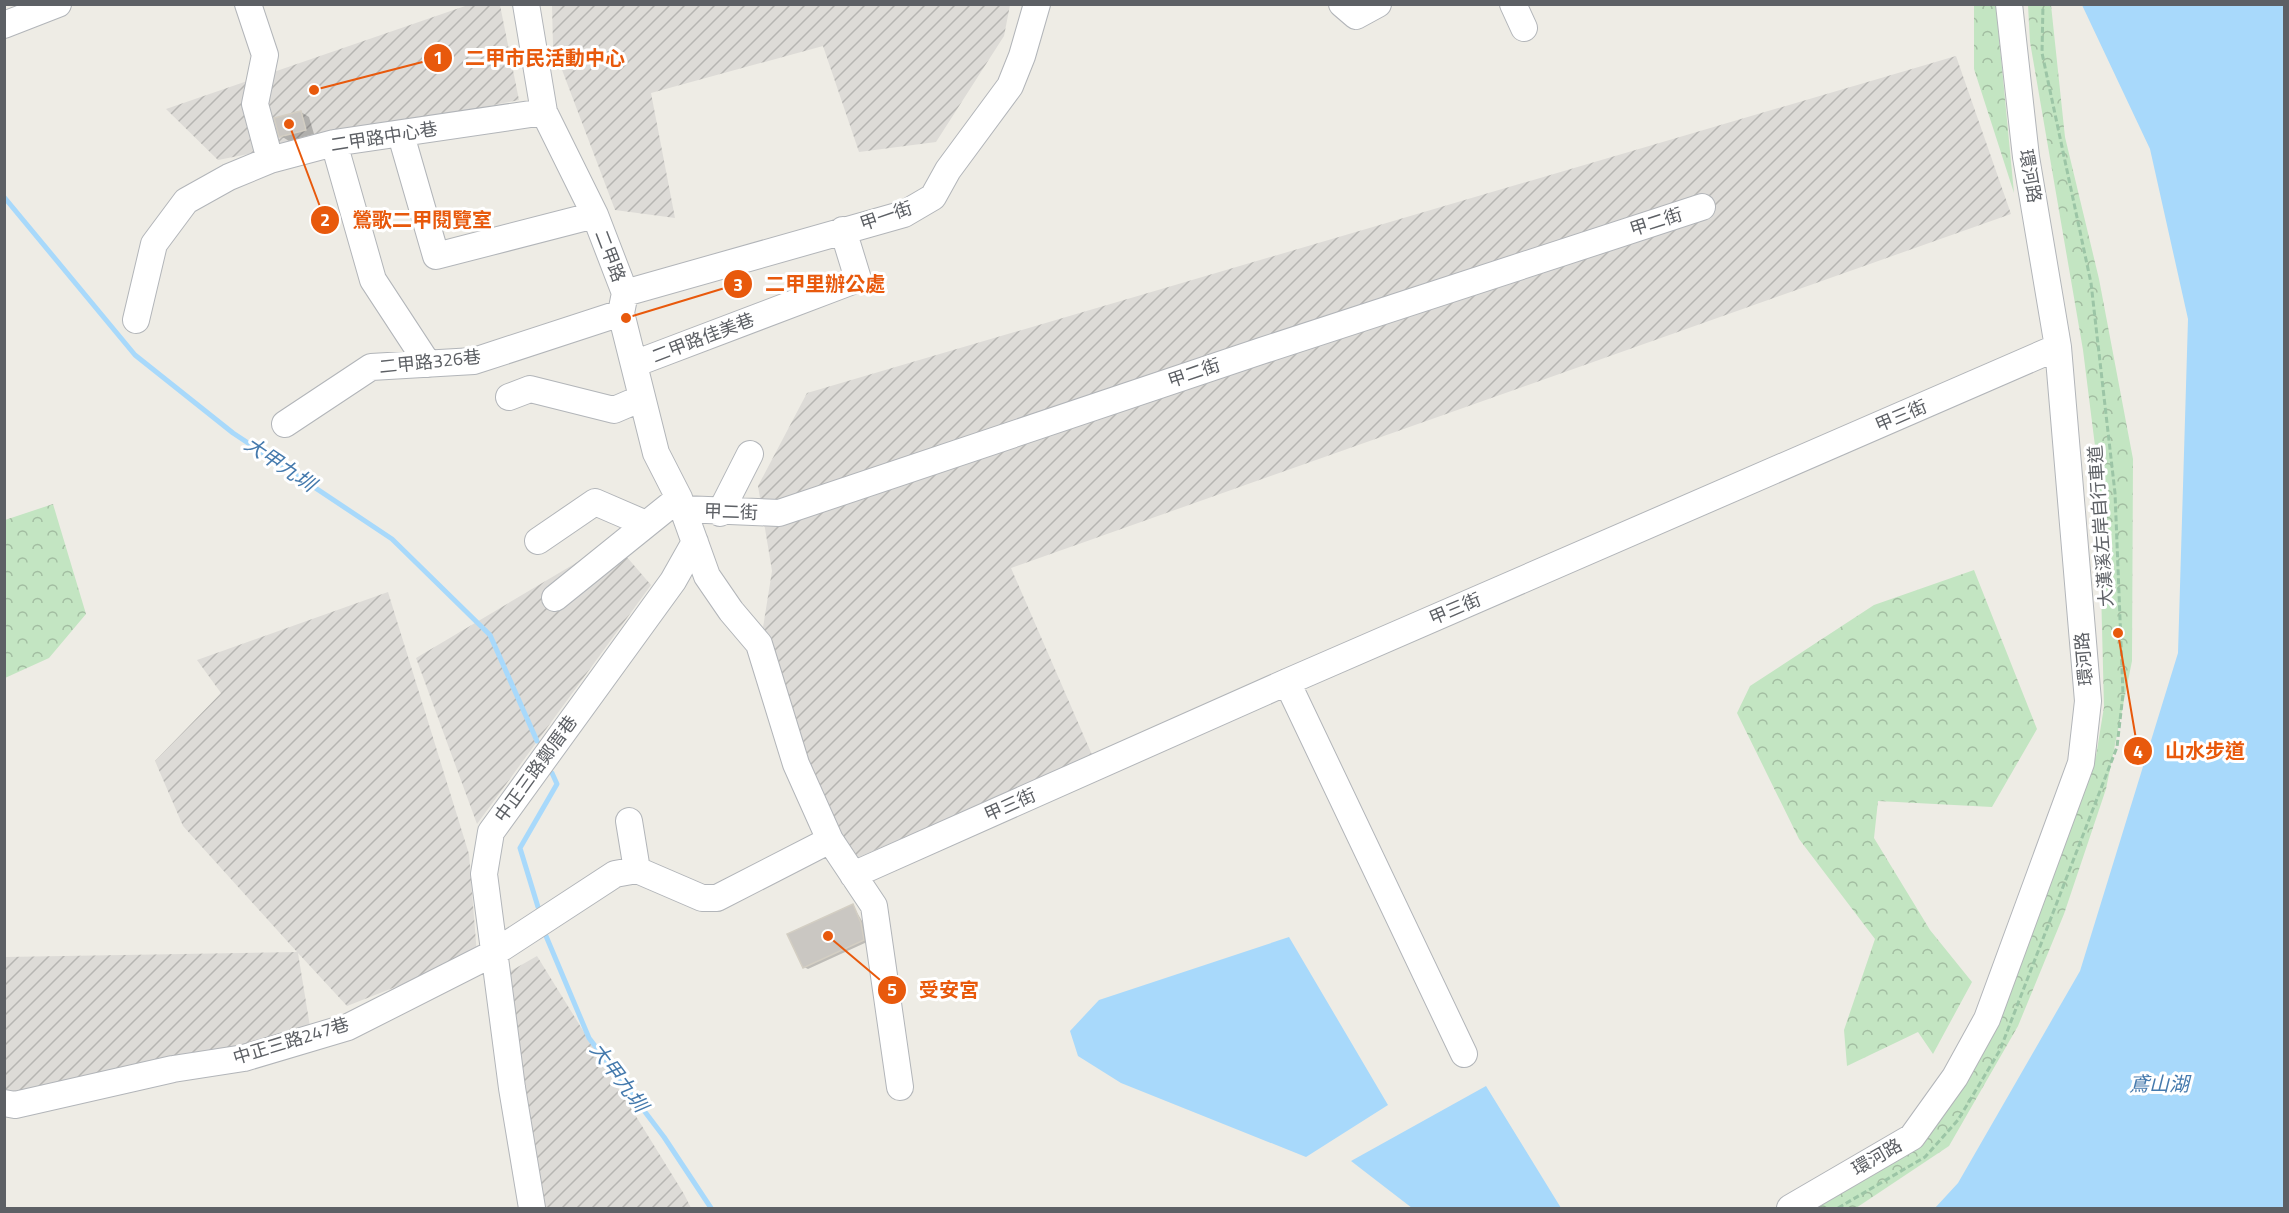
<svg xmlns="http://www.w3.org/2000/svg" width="2289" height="1213" font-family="'Titillium Web','Noto Sans TC',sans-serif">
<defs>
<pattern id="industrial-furrows" width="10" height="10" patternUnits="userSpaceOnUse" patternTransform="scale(1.5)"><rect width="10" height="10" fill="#dddbd7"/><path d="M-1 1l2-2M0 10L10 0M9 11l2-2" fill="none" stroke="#b6b5b2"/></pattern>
<pattern id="forest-crowns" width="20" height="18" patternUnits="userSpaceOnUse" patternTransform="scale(1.5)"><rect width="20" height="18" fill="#c3e5c2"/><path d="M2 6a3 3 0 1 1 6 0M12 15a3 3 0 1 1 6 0" fill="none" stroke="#a2bda1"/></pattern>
</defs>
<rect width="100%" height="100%" fill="#eeece5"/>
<path fill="url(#industrial-furrows)" d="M471,4l29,1 19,95 -301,60 -52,-51z
M552,5v-1l458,1 -6,31 -68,106 -77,10 -36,-106 -172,47 24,125 -60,-8 -62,-164z
M1956,56l55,158 -1000,354 82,189 -246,105 -86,-222 11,-69 -14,-85 49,-93z
M613,541l38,44 -174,239 -61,-166z
M388,592l81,262 8,101 -130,51 -49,-53 13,80 -61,22 -245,38v-136l292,-5 -114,-126 -28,-65 66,-68 -24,-33z
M537,956l147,238 7,14h-151l-31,-236z"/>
<path fill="url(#forest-crowns)" d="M1974,5h22l18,188 -40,-124z
M2028,5h23l14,132 34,142 34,180 -1,202 -26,128 -42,125 -46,112 -69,120 -93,62h-48l122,-83 90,-164 76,-205 8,-49 -6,-237 -15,-120 -53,-308z
M53,504l33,110 -37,44 -44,20v-158z
M1974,570l63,159 -45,78 -114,-6 -4,37 56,92 42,52 -39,72 -15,-22 -71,34 -3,-36 31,-91 -76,-100 -62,-126 13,-27 124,-81z"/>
<path fill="#a8d9fb" d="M2082,5h202v1203h-349l23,-25 122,-212 98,-318 10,-334 -38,-170z
M1289,937l99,168 -82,52 -185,-74 -43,-27 -8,-25 29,-31z
M1486,1086l75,122h-149l-61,-47z"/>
<path fill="#0003" d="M301,112l8,5 5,17 -25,7 -8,-5z
M853,906l12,20 2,16 -59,27 -4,-2z"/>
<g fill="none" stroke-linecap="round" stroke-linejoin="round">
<path stroke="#a8d9fb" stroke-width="5" d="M4,197l131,158 98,78 159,106 98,96 47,106
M538,907l-18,-59 37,-64 -5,-11
M546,936l43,102 75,99 47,71"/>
</g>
<path fill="#cac7c2" stroke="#d3cec3" stroke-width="1.5" d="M301,111l5,19 -27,7 -5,-19z
M853,904l8,19 3,17 -61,28 -16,-34z"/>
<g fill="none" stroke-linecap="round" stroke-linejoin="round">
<defs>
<path id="minor" d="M248,4l17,51 -10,49 15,56
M526,4l18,108 51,103 30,78 -4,20 35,140 23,45 28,78 24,35 28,33 37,120 34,76 44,66 26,181
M1342,4l14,12 22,-12
M1513,4l11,24
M4,25l54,-21
M401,135l35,121 159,-41
M334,143l39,137 55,84
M625,293l279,-79 29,-17 15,-27 62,-84 12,-30 15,-52
M136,320l18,-76 32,-43 43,-24 41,-17 64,-17 210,-31
M634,364l224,-85 -15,-49
M509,397l21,-8 84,21 28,-12
M285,424l86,-57 103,-6 147,-48
M683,509l96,4 482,-162 441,-144
M720,513l30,-59
M538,541l57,-39 51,22
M555,598l124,-100
M1287,682l177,372
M629,821l8,49
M853,875l434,-193 771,-335
M4,1103l11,2 158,-36 71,-11 104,-31 146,-74 121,-79 22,-4 65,28h15l113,-58
M532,1208l-20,-120 -28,-214 7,-42 182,-251 22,-39
M1790,1208l122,-71 43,-60 32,-58 94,-256 7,-62 -30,-354 -32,-190 -17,-153"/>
</defs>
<use href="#minor" stroke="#b2b5b9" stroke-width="28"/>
<path stroke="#9cc5a6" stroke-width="3" stroke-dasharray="6 3" stroke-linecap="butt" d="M1838,1208l87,-51 33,-37 42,-70 117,-303 6,-53 -8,-201 -24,-210 -49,-230 1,-49"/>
<use href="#minor" stroke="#fff" stroke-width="26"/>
</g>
<g text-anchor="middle" stroke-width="6" stroke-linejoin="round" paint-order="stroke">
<g font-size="18" fill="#5d6065" stroke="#fff">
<text transform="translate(384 137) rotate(-9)" y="6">二甲路中心巷</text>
<text transform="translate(2030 176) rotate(80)" y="6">環河路</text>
<text transform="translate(886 216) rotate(-19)" y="6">甲一街</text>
<text transform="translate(1656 222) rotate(-18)" y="6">甲二街</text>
<text transform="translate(610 256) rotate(69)" y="6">二甲路</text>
<text transform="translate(703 338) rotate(-21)" y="6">二甲路佳美巷</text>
<text transform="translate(430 362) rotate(-6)" y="6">二甲路326巷</text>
<text transform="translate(1194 373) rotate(-19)" y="6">甲二街</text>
<text transform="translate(1901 416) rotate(-23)" y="6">甲三街</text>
<text transform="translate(731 512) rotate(2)" y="6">甲二街</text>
<text transform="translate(2101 526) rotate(-94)" y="6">大漢溪左岸自行車道</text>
<text transform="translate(1455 609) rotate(-23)" y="6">甲三街</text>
<text transform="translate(2084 659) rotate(-95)" y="6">環河路</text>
<text transform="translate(536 769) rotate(-54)" y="6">中正三路鄭厝巷</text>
<text transform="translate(1010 805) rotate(-24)" y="6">甲三街</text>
<text transform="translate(291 1041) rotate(-17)" y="6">中正三路247巷</text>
<text transform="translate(1877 1157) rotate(-30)" y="6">環河路</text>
</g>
<g font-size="20" font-style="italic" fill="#457aad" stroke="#fff">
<text transform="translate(280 464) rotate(34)" y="7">大甲九圳</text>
<text transform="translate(619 1077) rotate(53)" y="7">大甲九圳</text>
<text x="2159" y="1091">鳶山湖</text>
</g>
</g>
<path fill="none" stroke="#e8590c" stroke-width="2" d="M314 90L438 58M289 124L325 220M626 318L738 284M2118 633L2138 751M828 936L892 990"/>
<g fill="#e8590c" stroke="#fff" stroke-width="2">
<circle cx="314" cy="90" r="6"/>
<circle cx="289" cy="124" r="6"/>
<circle cx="626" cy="318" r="6"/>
<circle cx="2118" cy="633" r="6"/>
<circle cx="828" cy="936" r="6"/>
<circle cx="438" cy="58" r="15"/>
<circle cx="325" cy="220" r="15"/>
<circle cx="738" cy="284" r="15"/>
<circle cx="2138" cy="751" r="15"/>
<circle cx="892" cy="990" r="15"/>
</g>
<g font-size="18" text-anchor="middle" font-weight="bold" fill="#fff">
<text x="438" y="64">1</text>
<text x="325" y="226">2</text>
<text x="738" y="291">3</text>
<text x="2138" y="758">4</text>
<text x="892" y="996">5</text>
</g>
<g font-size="20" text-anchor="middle" font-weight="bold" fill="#e8590c" stroke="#fff" stroke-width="6" stroke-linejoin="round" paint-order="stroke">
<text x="545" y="65">二甲市民活動中心</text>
<text x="422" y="227">鶯歌二甲閱覽室</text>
<text x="825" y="291">二甲里辦公處</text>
<text x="2205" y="758">山水步道</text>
<text x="949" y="997">受安宮</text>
</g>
<rect width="2289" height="1213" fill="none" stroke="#5d6065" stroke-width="12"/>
</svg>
